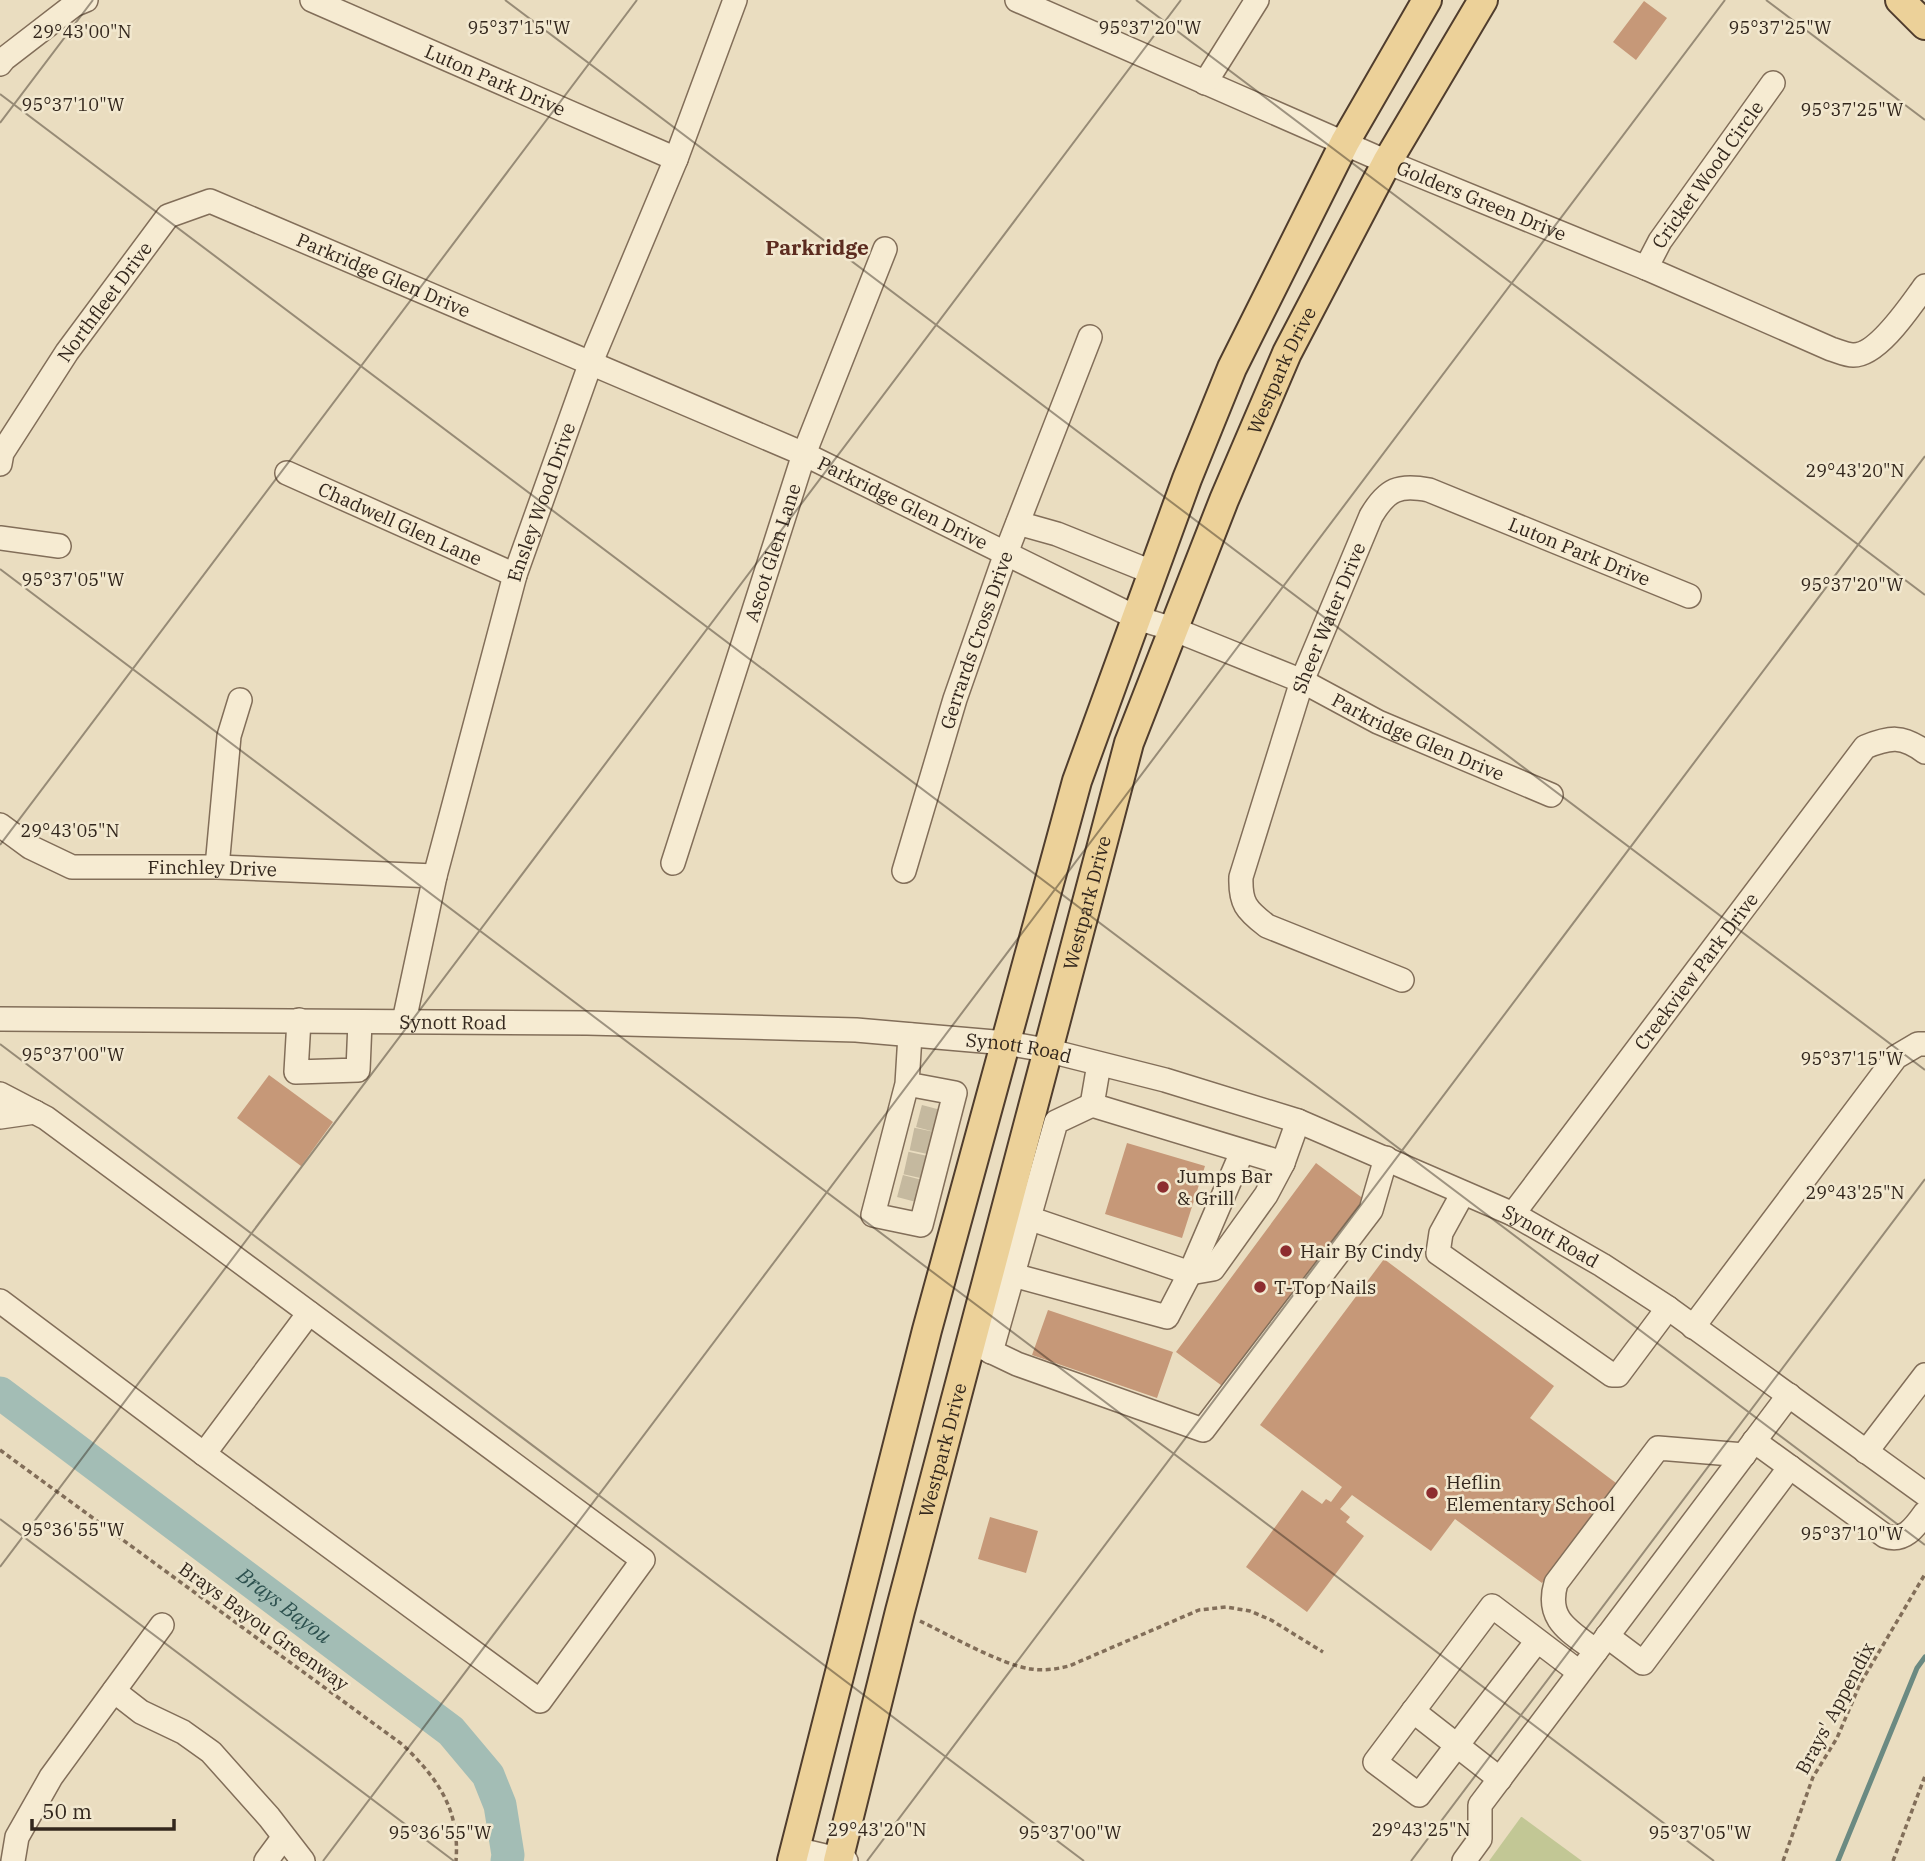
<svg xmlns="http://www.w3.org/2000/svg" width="1925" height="1861" font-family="'IBM Plex Serif',serif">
<rect width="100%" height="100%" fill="#eaddc0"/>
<path fill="#c2c795" d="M1521,1817h1l60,44h-93z"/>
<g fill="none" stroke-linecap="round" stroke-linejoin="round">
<path stroke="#6b8a82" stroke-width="5" d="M1838,1861l79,-193 8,-11"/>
<path stroke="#a3bdb5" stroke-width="33" id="s1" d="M0,1393l451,338 37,44 12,30 8,50 -1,6"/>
</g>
<path fill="#c69878" d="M1644,1l23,17 -31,42 -23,-18z
M269,1075l64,47 -32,44 -64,-48z
M1127,1143l78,23 -23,72 -77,-24z
M1316,1163l53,40 -140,188 -53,-39z
M1384,1259l170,127 -24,32 86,65 -74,100 -87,-64 -24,32 -79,-56 -12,14 10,8 -4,5 18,14 -57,76 -61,-45 56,-77 20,14 4,-5 5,3 11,-15 -82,-62z
M1048,1310l125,42 -16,46 -125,-43z
M990,1517l48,14 -12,42 -48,-14z"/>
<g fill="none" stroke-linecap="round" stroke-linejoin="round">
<path stroke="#c5b99f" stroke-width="23" stroke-dasharray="23 11" stroke-linecap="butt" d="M919,1116l19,5
M912,1139l19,4
M906,1163l18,4
M900,1186l19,5"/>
<defs>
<g id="minor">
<path id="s2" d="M312,0l364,159"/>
<path id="s3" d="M1017,0l370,162 259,106 185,81c7,2 15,6 22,6 25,1 58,-50 72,-69"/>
<path d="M0,64l4,-5 70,-54 12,-5"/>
<path d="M1205,83l52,-83"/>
<path id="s4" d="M1646,268l14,-27 113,-158"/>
<path id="s5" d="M0,464l2,-11 65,-101 101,-136 42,-15 594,253 333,164 36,11 129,52 76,41 173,73"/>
<path id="s6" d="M287,473l228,102"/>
<path d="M1018,523l39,11 97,39"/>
<path d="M0,538l59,8"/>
<path id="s7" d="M0,825l30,22 42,20h145l218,9"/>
<path id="s8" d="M673,863l131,-409 81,-205"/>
<path d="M217,867l12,-131 11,-36"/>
<path id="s9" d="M904,871l51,-172 51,-146 84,-216"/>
<path id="s10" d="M1402,980l-135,-54c-21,-16 -27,-23 -26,-49l61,-196 69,-165c16,-27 28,-32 58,-26l260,106"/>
<path id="s11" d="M0,1019l587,4 269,7 150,13 40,7 119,30 133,41 215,93 89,51 66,43 257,186"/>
<path d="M299,1020l-3,52 62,-2 2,-48"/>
<path id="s12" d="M404,1021l31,-145 80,-301 76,-213 85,-203 59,-159"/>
<path d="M1099,1064l-7,41 191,58"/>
<path d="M907,1084l48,9 -34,132 -48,-10 34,-131 3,-49"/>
<path d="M0,1094l46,24 597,442 -103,141 -336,-247 -204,-153"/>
<path d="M0,1117l35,-5"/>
<path d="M1463,1193l-22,40 -3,20 174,122h6l50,-67"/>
<path d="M1005,1210l185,63 23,-4 53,-74 17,-32 15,-42"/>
<path id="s13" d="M1513,1214l352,-467c25,-10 37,-12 60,5"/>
<path d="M1013,1275l154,42 23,-44 52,-121"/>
<path d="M1693,1327l203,-270 22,-13h7"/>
<path d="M971,1342l46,22 186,66 168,-220 15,-52"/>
<path d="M991,1352l65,-230 36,-17"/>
<path d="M1754,1441l131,95c19,7 30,-9 40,-23"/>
<path d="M1866,1452l59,-77"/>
<path d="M204,1454l105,-141"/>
<path d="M1607,1636l36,27 147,-196"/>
<path d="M1537,1641l-118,154 -44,-33 117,-156 87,66"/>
<path d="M1596,1651c-26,-20 -51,-31 -40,-68l102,-135 86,7"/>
<path d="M114,1691l27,21 42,20 28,20 58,65 34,44"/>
<path d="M1413,1711l87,68"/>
<path d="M795,1849l51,12"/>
<path d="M13,1861l4,-24 34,-60 111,-152"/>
<path d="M266,1861l17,-23"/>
<path d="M1464,1861l16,-22v-34l309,-410"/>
</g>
<g id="major">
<path d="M1900,0l25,25"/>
<path d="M792,1861l135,-531 150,-549 110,-302 45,-111 113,-226 82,-142"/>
<path id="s14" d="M838,1861l62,-250 229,-868 95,-243 63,-147 100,-191 96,-162"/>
</g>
</defs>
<use href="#minor" stroke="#826e59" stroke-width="26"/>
<use href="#major" stroke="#503d2d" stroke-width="32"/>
<path stroke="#826e59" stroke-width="3.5" stroke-dasharray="5 3.5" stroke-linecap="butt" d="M0,1450l403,295c35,34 57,64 53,116
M920,1621c29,14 82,44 111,48 13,2 26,0 38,-3l130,-56 27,-3 24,4 21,9 52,32
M1783,1861l30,-84 24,-39 23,-54 65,-110
M1893,1861l32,-85"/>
<use href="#minor" stroke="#f6ebd2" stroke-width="23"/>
<use href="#major" stroke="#ecd199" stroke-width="28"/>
</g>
<path fill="none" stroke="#33271d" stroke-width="2" stroke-opacity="0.45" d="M505,0l1420,1070M1136,0l789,595M1766,0l159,120M0,94l1925,1451M0,123l93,-123M0,569l1714,1292M0,845l637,-845M0,1044l1084,817M0,1519l454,342M0,1567l1181,-1567M323,1861l1402,-1861M867,1861l1058,-1405M1411,1861l514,-682"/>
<g fill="#8d2d2f" stroke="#f2e8cf" stroke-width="2.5">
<circle cx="1163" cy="1187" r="7"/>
<circle cx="1286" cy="1251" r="7"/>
<circle cx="1260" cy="1287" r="7"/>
<circle cx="1432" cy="1493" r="7"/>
</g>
<g text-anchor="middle" stroke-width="5" stroke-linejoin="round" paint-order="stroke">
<g font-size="19" fill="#33271d" stroke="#f2e8cf">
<text dy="7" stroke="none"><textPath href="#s2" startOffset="200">Luton Park Drive</textPath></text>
<text dy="7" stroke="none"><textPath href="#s4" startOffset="112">Cricket Wood Circle</textPath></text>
<text dy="7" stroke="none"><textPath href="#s3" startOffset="506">Golders Green Drive</textPath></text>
<text dy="7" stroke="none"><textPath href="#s5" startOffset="534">Parkridge Glen Drive</textPath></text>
<text dy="7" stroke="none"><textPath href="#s5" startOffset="194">Northfleet Drive</textPath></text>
<text dy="7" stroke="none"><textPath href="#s14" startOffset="1558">Westpark Drive</textPath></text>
<text dy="7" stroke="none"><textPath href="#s12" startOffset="537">Ensley Wood Drive</textPath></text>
<text dy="7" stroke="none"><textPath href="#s5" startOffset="1101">Parkridge Glen Drive</textPath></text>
<text dy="7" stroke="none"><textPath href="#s6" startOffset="124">Chadwell Glen Lane</textPath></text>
<text dy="7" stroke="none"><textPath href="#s10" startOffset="821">Luton Park Drive</textPath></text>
<text dy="7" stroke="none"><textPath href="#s8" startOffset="326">Ascot Glen Lane</textPath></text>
<text dy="7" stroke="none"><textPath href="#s10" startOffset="478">Sheer Water Drive</textPath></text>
<text dy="7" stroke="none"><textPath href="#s9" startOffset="242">Gerrards Cross Drive</textPath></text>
<text dy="7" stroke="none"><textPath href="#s5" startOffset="1668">Parkridge Glen Drive</textPath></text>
<text dy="7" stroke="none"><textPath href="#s7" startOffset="224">Finchley Drive</textPath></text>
<text dy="7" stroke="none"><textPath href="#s14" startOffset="990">Westpark Drive</textPath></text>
<text dy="7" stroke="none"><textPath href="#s13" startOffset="304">Creekview Park Drive</textPath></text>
<text dy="7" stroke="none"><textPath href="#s11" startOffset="453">Synott Road</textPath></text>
<text dy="7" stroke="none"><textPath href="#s11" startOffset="1020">Synott Road</textPath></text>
<text dy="7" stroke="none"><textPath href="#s11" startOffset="1587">Synott Road</textPath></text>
<text dy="7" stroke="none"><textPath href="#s14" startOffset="424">Westpark Drive</textPath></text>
<text transform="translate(264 1626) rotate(36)" y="7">Brays Bayou Greenway</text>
<text transform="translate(1835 1708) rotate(-62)" y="7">Brays' Appendix</text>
</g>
<g font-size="19" fill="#33271d" stroke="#f2e8cf" text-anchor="start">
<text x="1177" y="1183">Jumps Bar<tspan x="1177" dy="22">&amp; Grill</tspan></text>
<text x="1300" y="1258">Hair By Cindy</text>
<text x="1274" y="1294">T-Top Nails</text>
<text x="1446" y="1489">Heflin<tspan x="1446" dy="22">Elementary School</tspan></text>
</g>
<g font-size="21" font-weight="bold" fill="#5c2b1f" stroke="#f2e8cf">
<text x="817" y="255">Parkridge</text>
</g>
<g font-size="21" font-style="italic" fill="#2d514f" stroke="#f2e8cf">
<text dy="7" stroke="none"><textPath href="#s1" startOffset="355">Brays Bayou</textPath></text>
</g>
</g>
<g font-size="18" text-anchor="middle" fill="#33271d" stroke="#f2e8cf" stroke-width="5" stroke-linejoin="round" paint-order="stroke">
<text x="519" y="34">95°37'15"W</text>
<text x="1780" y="34">95°37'25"W</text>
<text x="1150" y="34">95°37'20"W</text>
<text x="82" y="38">29°43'00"N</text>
<text x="73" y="111">95°37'10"W</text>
<text x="1852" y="116">95°37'25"W</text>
<text x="1855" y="477">29°43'20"N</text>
<text x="73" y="586">95°37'05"W</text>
<text x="1852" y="591">95°37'20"W</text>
<text x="70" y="837">29°43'05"N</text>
<text x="73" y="1061">95°37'00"W</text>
<text x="1852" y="1065">95°37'15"W</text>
<text x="1855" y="1199">29°43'25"N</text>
<text x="73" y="1536">95°36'55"W</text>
<text x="1852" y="1540">95°37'10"W</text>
<text x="877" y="1836">29°43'20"N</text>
<text x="1421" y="1836">29°43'25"N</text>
<text x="440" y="1839">95°36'55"W</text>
<text x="1070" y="1839">95°37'00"W</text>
<text x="1700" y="1839">95°37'05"W</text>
</g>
<path d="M32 1819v10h142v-10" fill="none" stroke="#33271d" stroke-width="3.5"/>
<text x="42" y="1819" font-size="21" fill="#33271d" stroke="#f2e8cf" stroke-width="5" paint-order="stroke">50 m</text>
</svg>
